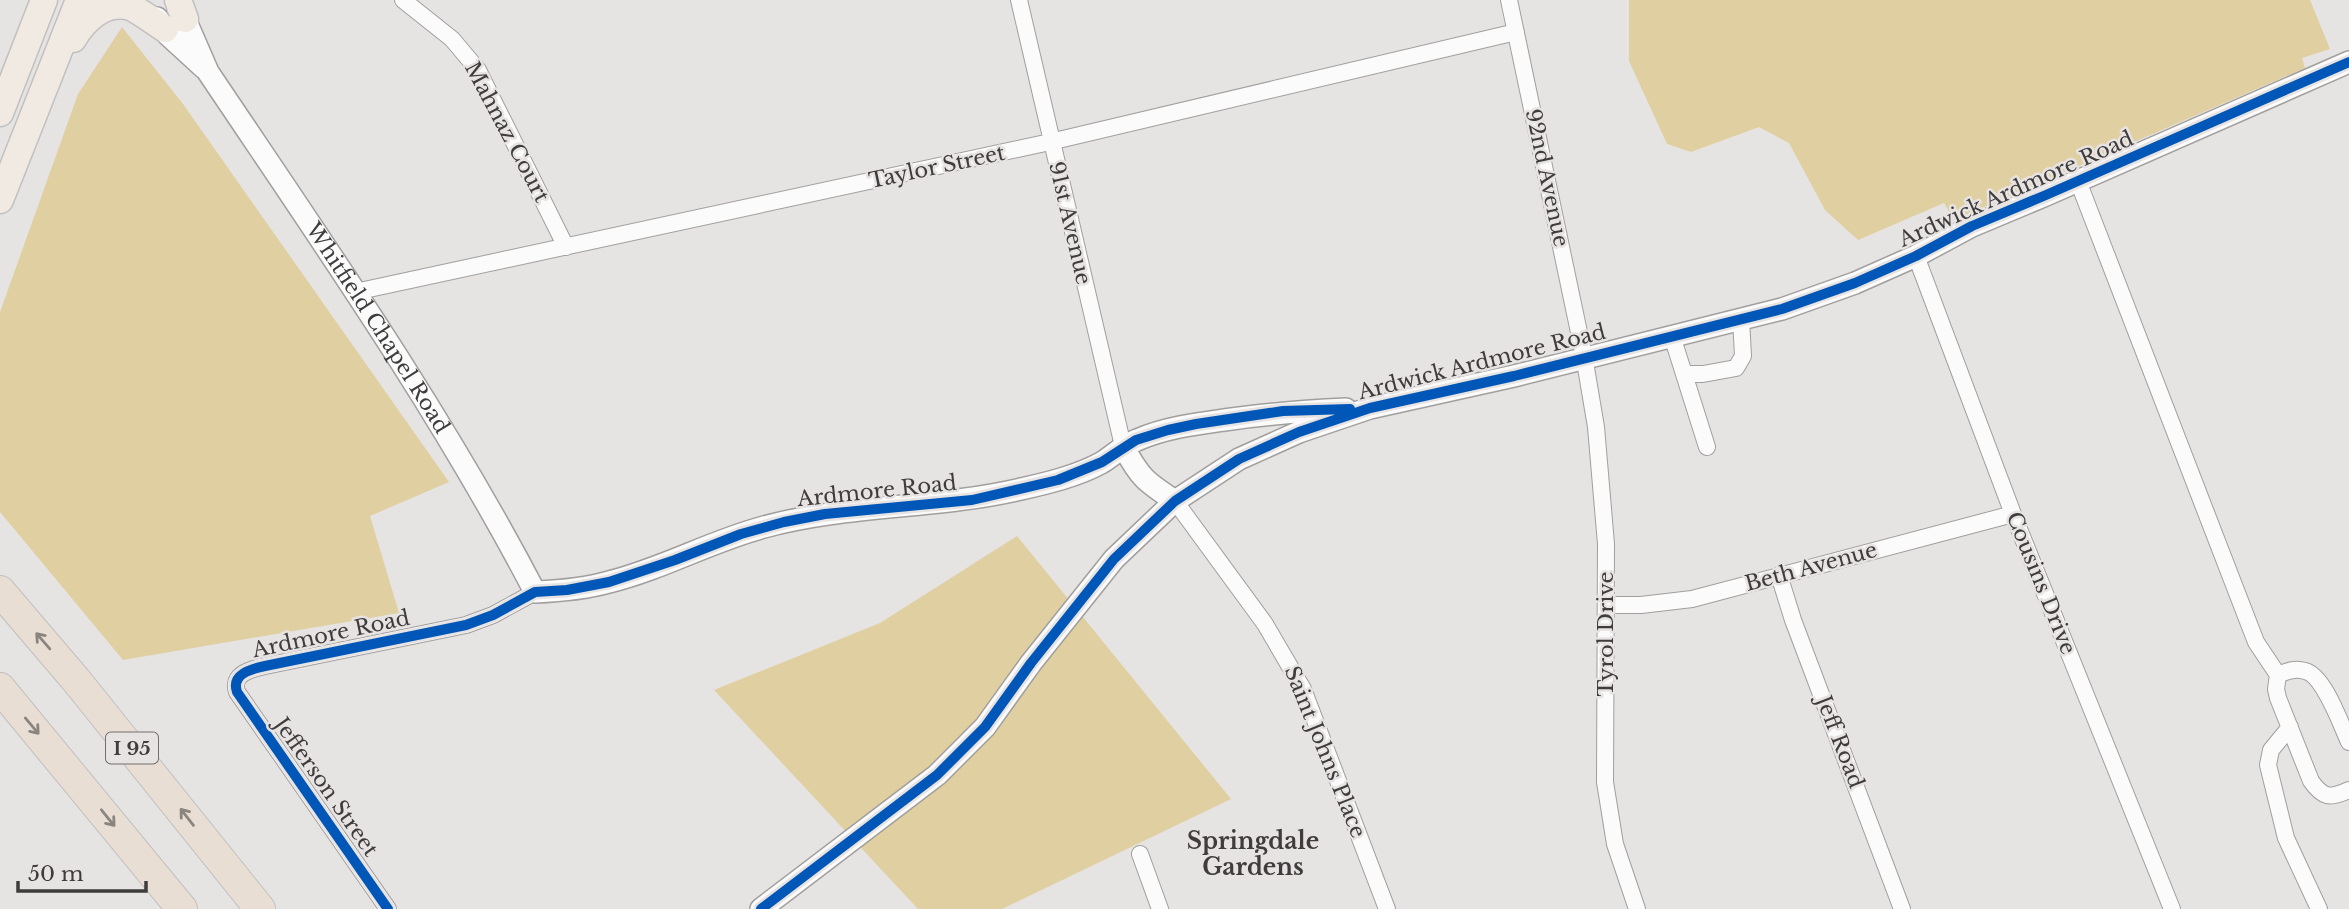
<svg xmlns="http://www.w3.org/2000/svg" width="2349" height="909" font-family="'Libre Baskerville',serif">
<rect width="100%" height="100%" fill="#e6e4e3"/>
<path fill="#e0cfa0" d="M1629,0h681l20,49 -28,9 3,10 -351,152 -10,-17 -86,37 -33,-30 -36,-67 -30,-16 -68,25 -24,-8 -38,-83z
M122,27l61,77 266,378 -79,34 29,97 -276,47 -123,-148v-200l78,-218z
M1017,536l214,263 -229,110h-84l-204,-219 166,-67z"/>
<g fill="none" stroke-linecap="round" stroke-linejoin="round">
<defs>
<path id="minor" d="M403,0l49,39 26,31 88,177
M1019,0l104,446
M1509,0l75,356 12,71 10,117 -1,238 10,62 22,65
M2078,181l178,461 22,33 -2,14 2,9 33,83c12,17 19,18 38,9
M1916,256l97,258 159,395
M355,292l695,-150 466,-110
M1672,336l35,111
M1684,374h19l33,-6 7,-12 -2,-37
M1175,501l90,123 38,65 84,220
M1779,575l14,45 109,289
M1607,605h34l51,-6 321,-85
M2278,675c9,-4 17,-7 27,-4 19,4 36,54 44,71
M2290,727l-19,23 -3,15 18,73 33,71
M1140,854l20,55
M388,909l-151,-217c-6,-18 14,-23 28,-26l201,-41 27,-10 42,-23"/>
<g id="tertiary">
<path id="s1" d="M178,8l7,11 23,53c114,170 232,338 327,520 25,-1 50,-3 74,-10 53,-13 102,-41 155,-55 84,-23 171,-18 257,-38 27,-6 56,-13 80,-26 12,-7 22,-18 36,-23 27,-12 58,-16 87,-20 41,-6 81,-9 122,-11"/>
<path d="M157,18l11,17 36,33"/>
<path d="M1123,446c17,32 23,36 52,55"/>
<path d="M761,909l176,-134 48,-48 46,-64 83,-104 61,-58 64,-42 60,-27 71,-24 144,-32 268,-67 73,-26 61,-27 56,-30 74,-31 303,-133"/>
</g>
<path id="primary" d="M178,0l7,19
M73,39c12,-20 32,-39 58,-32 12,6 23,15 34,22
M0,113l44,-113
M0,200l79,-200"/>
<path id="motorway" d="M0,591l76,89 184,229
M0,688l182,221"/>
</defs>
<use href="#minor" stroke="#a19f9e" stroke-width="18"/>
<use href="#tertiary" stroke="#a19f9e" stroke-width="24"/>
<use href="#primary" stroke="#c1c0bf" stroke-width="29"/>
<use href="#motorway" stroke="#c1c0bf" stroke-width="32"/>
<use href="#minor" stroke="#fbfbfb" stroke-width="16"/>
<use href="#tertiary" stroke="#fbfbfb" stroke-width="21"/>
<use href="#primary" stroke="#f0eae3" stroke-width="26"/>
<use href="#motorway" stroke="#e9ded4" stroke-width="30"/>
<defs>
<path id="cycleway" d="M388,909l-151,-217c-6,-18 14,-23 28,-26l201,-41 27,-10 42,-23 32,-2 42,-8 66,-22 66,-26 43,-12 41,-8 147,-14 86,-20 44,-18 34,-22 32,-10 28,-6 87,-13 67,-2
M761,909l176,-134 48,-48 46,-64 83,-104 61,-58 64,-42 60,-27 71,-24 144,-32 268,-67 73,-26 61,-27 56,-30 74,-31 303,-133"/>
</defs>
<use href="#cycleway" stroke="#e7e3e2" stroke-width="15"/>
<use href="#cycleway" stroke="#0057b8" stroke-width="10"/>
</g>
<defs><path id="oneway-shaft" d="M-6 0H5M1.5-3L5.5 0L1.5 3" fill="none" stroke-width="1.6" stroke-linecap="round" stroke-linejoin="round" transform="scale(1.75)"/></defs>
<g stroke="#8b8580">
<use href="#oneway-shaft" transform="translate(43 641) rotate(-131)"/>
<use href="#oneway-shaft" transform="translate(32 726) rotate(50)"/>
<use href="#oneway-shaft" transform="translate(187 817) rotate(-128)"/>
<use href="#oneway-shaft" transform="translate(108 818) rotate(51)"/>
</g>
<g text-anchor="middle" stroke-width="5" stroke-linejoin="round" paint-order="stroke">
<rect fill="#e7e3e2" stroke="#716e6e" stroke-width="2" x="106" y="732.5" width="52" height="31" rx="5"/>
<g font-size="19" font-weight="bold" fill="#3e3c3c">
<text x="132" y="755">I 95</text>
</g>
<g font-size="21" fill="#3e3c3c" stroke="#e7e3e2">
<text transform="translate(507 132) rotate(62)" y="7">Mahnaz Court</text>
<text transform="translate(937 167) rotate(-12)" y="7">Taylor Street</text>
<text transform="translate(1547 178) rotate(78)" y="7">92nd Avenue</text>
<text transform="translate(2016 189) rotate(-24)" y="7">Ardwick Ardmore Road</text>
<text transform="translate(1070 223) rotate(77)" y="7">91st Avenue</text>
<text dy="7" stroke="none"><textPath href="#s1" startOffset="378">Whitfield Chapel Road</textPath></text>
<text transform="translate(1482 362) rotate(-14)" y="7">Ardwick Ardmore Road</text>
<text transform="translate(877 491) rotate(-6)" y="7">Ardmore Road</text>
<text transform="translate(1811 567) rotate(-15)" y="7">Beth Avenue</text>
<text transform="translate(2041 583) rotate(68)" y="7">Cousins Drive</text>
<text transform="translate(331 634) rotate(-12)" y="7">Ardmore Road</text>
<text transform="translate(1606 634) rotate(-90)" y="7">Tyrol Drive</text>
<text transform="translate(1840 742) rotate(69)" y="7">Jeff Road</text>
<text transform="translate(1325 752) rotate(68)" y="7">Saint Johns Place</text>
<text transform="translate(326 787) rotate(55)" y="7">Jefferson Street</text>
</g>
<g font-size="23" font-weight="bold" fill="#3e3c3c" stroke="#e7e3e2">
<text x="1253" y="849">Springdale<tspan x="1253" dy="26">Gardens</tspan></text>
</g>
</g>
<path d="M18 881v10h128v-10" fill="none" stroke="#3e3c3c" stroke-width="3.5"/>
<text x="28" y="881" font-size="21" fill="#3e3c3c" stroke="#e7e3e2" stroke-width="5" paint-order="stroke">50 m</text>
</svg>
